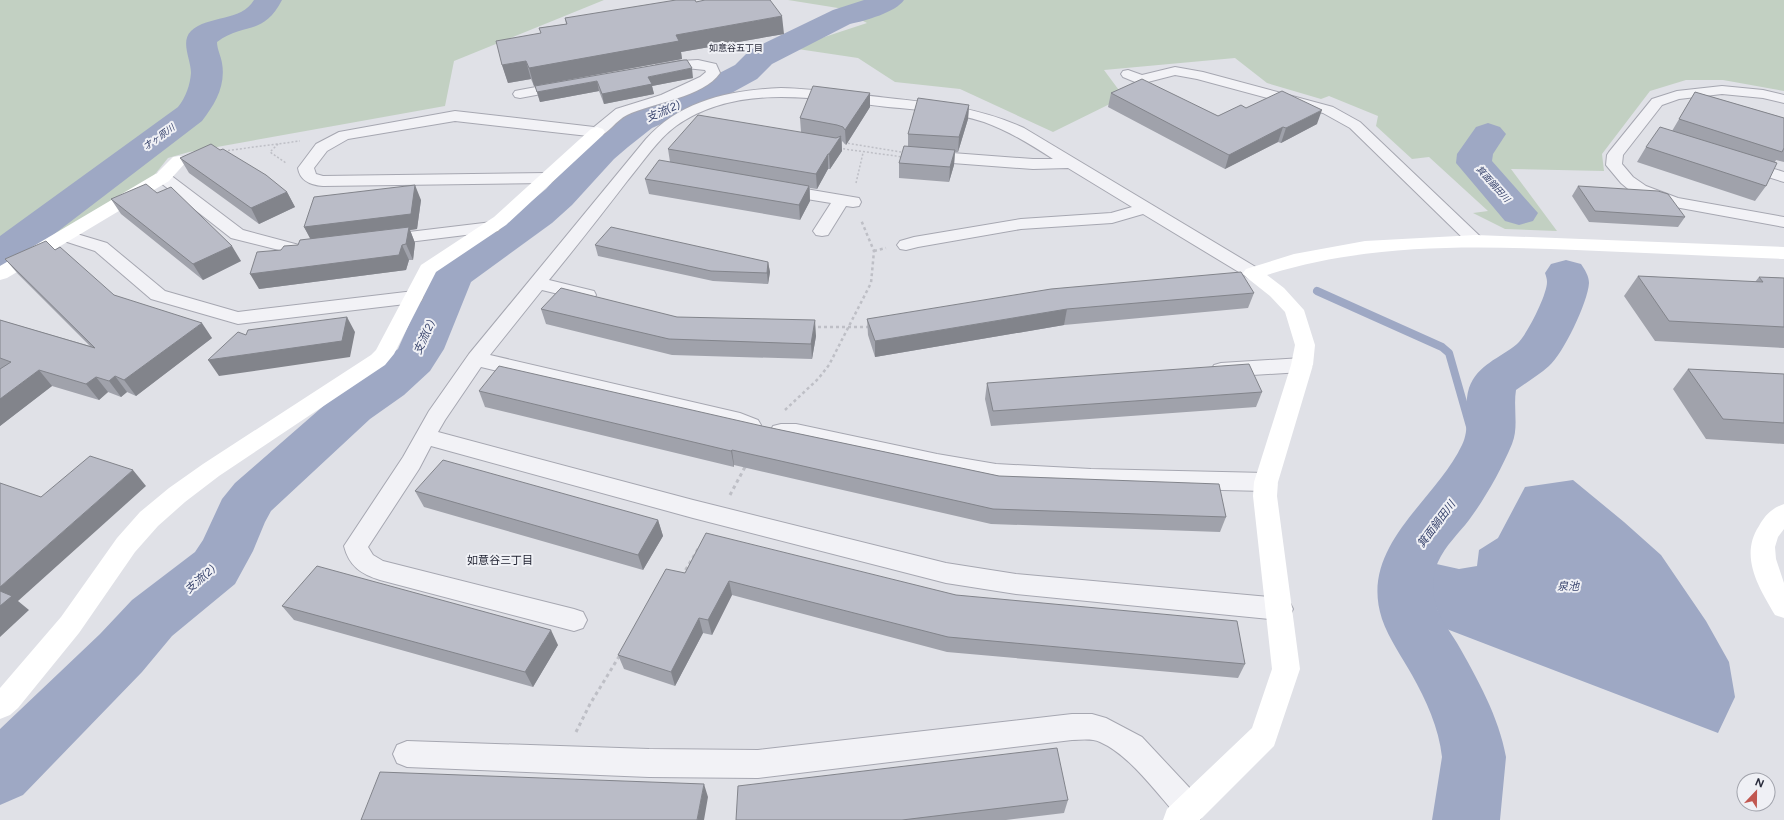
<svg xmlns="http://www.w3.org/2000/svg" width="1784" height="820" font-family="Figtree,'Noto Sans JP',sans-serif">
<rect width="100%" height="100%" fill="#e0e1e7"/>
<path fill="#c2d0c2" d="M0,0h604l-150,61 -9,45 -256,46 -21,6 -16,20 -123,74 -7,-3 -22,-1z
M788,0h996v91l-61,-11h-37l-36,11 -48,63 2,17 -93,-2 46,62 -52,-2 -32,-16 15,-2 -59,-54 -17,2 -36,-33 2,-10 -49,-20 -8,3 -54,-16 -32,-25 -131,12 20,27 -71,35 -93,-43 -65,-7 -37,-24 -67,-10 76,-25 -29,-15z"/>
<path fill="#9ea8c4" d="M1573,480l51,42 37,33 45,66 23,41 6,35 -17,36 -274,-105 -15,-39 3,-26 27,6 18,-3 2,-16 19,-12 27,-51z"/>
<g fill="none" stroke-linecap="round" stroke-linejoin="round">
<path stroke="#9ea8c4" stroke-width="8" d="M1317,291l125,56 7,6 24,84 8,17"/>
<path fill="#9ea8c4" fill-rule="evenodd" d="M254,0h28c-19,37 -39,22 -65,42 0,7 4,14 5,21 4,23 -7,41 -20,58l-162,124 -26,18 -14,3v-30l178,-129c8,-10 12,-22 13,-34 0,-14 -11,-31 0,-42 17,-16 50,-9 63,-31z
M864,0h40c-8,12 -39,21 -54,24l-78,40 -15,15 -31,17 -74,32 -24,19 -14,12 -42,46 -20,18 -81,59 -27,67 -14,22 -26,24 -34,24 -99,92 -6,11 -12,29 -18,33 -63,52 -30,36 -119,123 -23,10v-76l100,-95 32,-34 63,-48 8,-12 19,-41 13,-16 101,-88 34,-24 28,-22 30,-68 13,-17 83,-57 22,-18 42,-46 14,-12 26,-17 74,-32 33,-17 15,-15 83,-40z
M1488,123l12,4 6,7 -13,20 -1,7 46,52 -5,8 -14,4 -14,-4 -49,-58 1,-9 19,-27z
M1566,260l15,4c4,6 8,12 8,19 -1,19 -26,71 -40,83 -10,9 -22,16 -33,24 -3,18 3,37 -4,54 -11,26 -26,53 -43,76 -10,13 -24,26 -31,42 -5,10 -5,24 -4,35 3,19 14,31 23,46 20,35 42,74 49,114l-6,63h-68l10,-63c-3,-29 -16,-57 -30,-82 -10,-18 -23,-36 -30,-56 -24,-73 53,-117 80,-174 9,-18 1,-38 7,-57 9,-24 30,-29 48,-44 10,-9 30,-49 30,-62 0,-3 -1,-6 -2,-9l6,-9z"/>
<defs>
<path id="street" d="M698,60l18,4 4,9c-16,24 -68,30 -93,42 -11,5 -18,19 -30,22l-142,-16 -107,18 -21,12 -13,17 2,6 7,2 224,-3 6,2 2,3 -2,3 -6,2 -224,3c-12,-1 -23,-5 -25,-18l18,-24 23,-12 116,-21 139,16 22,-18 45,-14 39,-18 6,-5 -1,-2 -19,-2 -25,4 -5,-1 -2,-3 2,-3 24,-4z
M1175,67l28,5 130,35 27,15 125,119 -3,4 -6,1 -6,-1 -120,-117 -27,-15 -126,-34 -22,-4 -35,9 -17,-7 -2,-3 2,-3 5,-1 14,5z
M563,82l5,1 2,3 -2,3 -48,9 -5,-1 -2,-3 2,-3 5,-1z
M1722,86l41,4 21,5v8l-21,-5 -41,-4 -43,5 -17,6 -39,50 -1,9 11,13 13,9 32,12 106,19v10l-109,-20 -41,-13 -13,-11 -15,-18 1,-10 2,-3 43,-53 25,-8z
M781,88c36,1 71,6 107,10 47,5 93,10 136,30l235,141 3,4 -3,4 -6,2 -6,-2 -104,-63 -31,9 -91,6 -103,18 -12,3 -6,-1 -3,-4 3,-4 14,-4 107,-18 90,-6 21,-6 -64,-39 -35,1 -107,-8 -6,-2 -2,-3 2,-3 6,-2 107,8h20c-22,-14 -44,-28 -69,-37 -31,-10 -64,-12 -96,-15 -69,-8 -150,-25 -212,19 -19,14 -33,36 -48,54 -26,34 -52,67 -79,100l45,11 2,4 -2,4 -7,2 -45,-11 -52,65 250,58 18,7 3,5 -3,5 -8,3 -15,-5 -254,-61 -36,53 -7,12 255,68 253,63 70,11 264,24 9,3 4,8 -4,8 -9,3 -264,-26 -70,-11 -253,-65 -262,-72 -12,23 -51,78 5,8 10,6 191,48 9,3 4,8 -4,8 -9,3 -194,-51c-19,-6 -31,-14 -36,-34l59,-89 26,-46 40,-57 177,-215c35,-39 85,-49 135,-51z
M1745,160l39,12v10l-45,-14 -2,-3 2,-3z
M163,172l6,2 74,56 56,15 12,-2 6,1 3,4 -3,4 -18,3 -68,-17 -74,-58 -2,-3 2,-3z
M782,185l71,12 6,1 2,4 -2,4 -6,1 -7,-1 -18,29 -6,1 -6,-1 -3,-4 18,-28 -55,-9 -2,-4 2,-4z
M492,222l6,1 3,4 -3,4 -114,14 -6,-1 -3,-4 3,-4 6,-1z
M67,231l40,12 58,48 73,21 176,-21 7,2 2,4 -2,4 -7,2 -176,21 -87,-25 -56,-48 -34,-11 -3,-4 3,-4z
M1302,358l7,2 3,5 -3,5 -7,2 -81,5 -7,-2 -3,-5 3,-5 7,-2z
M781,424h15l141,30 59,10 95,5 175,4 8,3 3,6 -3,6 -8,3 -175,-4 -95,-7 -59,-10 -141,-30h-15l-8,-2 -3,-6 3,-6z
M1072,714h20l14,4 36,19 58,62 5,10 -5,10h-20c-22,-24 -50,-64 -80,-77 -9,-4 -19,-2 -28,-2l-314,38 -109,-1 -242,-10 -10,-4 -4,-9 4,-9 10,-4 242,8 109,1z"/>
</defs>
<use href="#street" stroke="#a6a7b1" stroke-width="2"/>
<path stroke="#bebfc6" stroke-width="1.5" stroke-dasharray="2 2" stroke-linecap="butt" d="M840,142l67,11 -4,4 -66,-9z
M278,144l-8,8 16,11
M224,151l76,-10
M856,183l7,-30"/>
<path stroke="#bebfc6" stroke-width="2.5" stroke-dasharray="3 3" stroke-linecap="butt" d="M874,251l12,-3
M812,327h56
M785,410l33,-31 11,-14 42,-82 3,-32 -13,-31
M745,468l1,-2"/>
<path stroke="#bebfc6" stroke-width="3" stroke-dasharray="3.5 3.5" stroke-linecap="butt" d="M730,495l15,-28
M682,576l16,-27
M576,732l14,-28 30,-49"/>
<use href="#street" fill="#f2f2f6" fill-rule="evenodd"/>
<path fill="#fff" fill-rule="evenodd" d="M597,127l6,2 2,3 -2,3 -97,90 -70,47 -42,82 -9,11 -166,111 -34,26 -27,24 -23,26 -56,81 -61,75 -8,7 -10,4v-31l61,-71 56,-79 23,-26 29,-24 34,-24 168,-109 5,-5 45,-85 73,-48 97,-88z
M179,156l6,1 2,4 -18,20 -162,97 -7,2v-14l157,-93 16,-16z
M1476,235l308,12v12c-69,-3 -139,-6 -208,-9 -104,-4 -208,-7 -309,25l17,13 20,22 11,35 -2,20 -35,117 -1,14 23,173 -26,77 -74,74h-37l4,-11 85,-81 20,-59 -19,-173 1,-14 37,-117 4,-20 -10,-33 -15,-16 -24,-19 -3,-4 3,-4 48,-15 71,-13z
M1784,504v25l-6,8 -3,10 1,12 8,24v35l-9,-3c-16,-27 -36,-59 -16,-89 6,-11 13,-18 25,-22z"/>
</g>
<path fill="#a0a2ab" d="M696,2l88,32 -103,18 1,7 -148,27 -3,-7 -23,4 -6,-18 39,-32 -2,-5 27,-4 -1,-6z
M693,78l-41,8 2,8 -50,10 -5,-13 -59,11 -5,-16z
M1695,92l89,26v44l-8,-2 -1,2 -9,24 -11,15 -118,-39 9,-15 26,-16z
M870,93v14l-24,38 -4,-4v10l-12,18h-2l-11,20 -7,-1v13l-10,19 -151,-26 -4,-15 25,-17 -2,-13 133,-17 -1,-14z
M1111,93l107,23 28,-8 71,16 -36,19 -3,-1 -53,27 -117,-62z
M969,105l-1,14 -10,33h-3l-1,13 -5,17 -50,-4v-15l9,-17v-12z
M220,150l67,42 8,15 -36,17 -70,-51 -9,-15z
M1578,186l107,31 -7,10 -89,-5 -17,-26z
M157,193l84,68 -38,19 -82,-66 -10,-15z
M421,200l-4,29 -7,1 5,13 -2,17h-4l-3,10 -147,19 22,-39 17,-5 13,-6 -7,-12z
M595,245l173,17 2,10 -2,12 -55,-3 -115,-25z
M55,250l59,45 98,43 -76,58 -9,-4 -6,5 -13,-5 -9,8 -47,-14 -52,40v-106l90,26 -72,-72 -13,-15z
M1638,276l117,6 4,-5 25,1v70l-129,-7 -31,-45z
M1254,293l-6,15 -184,17 -189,32 -7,-22 -1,-16z
M541,309l136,8 139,19 -4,23 -140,-4 -126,-31z
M1688,369l96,5v70l-78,-5 -33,-50z
M987,383l275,9 -6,15 -265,19 -6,-27z
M479,391l283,35 237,50 227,41 -6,15 -229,-8 -257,-59v2l-249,-60z
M415,491l243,29 5,16 -20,34 -219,-63z
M685,573l271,22 289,69 -7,14 -291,-26 -215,-57 -20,40 -9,-2 -28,53 -51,-17 -6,-14z
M282,606l276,39 -25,42 -239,-67z
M1068,800l-4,13 -58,7h-270z"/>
<path fill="#82848b" d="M782,16l2,18 -103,18 1,7 -148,27 -5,-18 147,-33z
M526,61l5,18 -23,4 -6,-18z
M692,68l1,10 -41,8 2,8 -50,10 -2,-10 46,-17z
M597,81l2,10 -59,11 -3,-10z
M870,93v14l-24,38 -1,-15z
M969,105l-1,14 -10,33 1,-15z
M1322,110l-5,14 -36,19 5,-15z
M1283,127l-5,15 -53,27 4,-14z
M841,136l1,15 -12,18 -1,-15z
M955,150l-1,15 -5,17 1,-15z
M828,154v15l-11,20 -1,-15z
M415,185l6,15 -4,29 -7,1 5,13 -2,17 -7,-16 -94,-2 -8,-15z
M809,186l1,15 -10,19 -1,-15z
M287,192l8,15 -36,17 -8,-16z
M402,245l7,15 -3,10 -147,19 -9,-15z
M232,246l9,15 -38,19 -10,-16z
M768,262l2,10 -2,12 -1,-11z
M1067,309l-3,16 -189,32v-16z
M347,317l8,15 -5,25 -131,19 -11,-16z
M815,320l1,16 -4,23 -1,-15z
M202,323l10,15 -76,58 -12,-16z
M39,370l13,16 -52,40v-27z
M115,376l12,16 -6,5 -12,-16z
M96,377l12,15 -9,8 -13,-16z
M732,450l2,15v2l-3,-16z
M133,470l13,16 -128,115 11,9 -29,27v-50z
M658,520l5,16 -20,34 -5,-15z
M729,581l3,14 -20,40 -4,-15z
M699,618l4,15 -28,53 -4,-14z
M551,630l7,15 -25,42 -8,-15z
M704,784l4,13 -4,23h-7z"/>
<path fill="#babcc7" stroke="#82848b" d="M676,0h19l1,2 9,-2h65l12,16 -106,19 3,6 -150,27 -3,-7 -24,4 -6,-24 45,-8 -2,-5 28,-4 -2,-6z
M684,60h3l5,8 -44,9 4,7 -50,10 -5,-13 -60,11 -2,-6z
M1142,79l76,37 23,-11 5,3 36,-17 40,19 -36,18 -3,-1 -54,28 -118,-62z
M813,86l57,7 -25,37 -2,-3 -6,-2 -37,-7z
M1695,92l89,26v30l-2,4 -103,-33z
M918,98l51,7 -10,32 -51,-3z
M698,115l138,23 5,-2 -12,18h-1l-12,20 -148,-25z
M1660,127l117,36 -11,23 -120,-39z
M211,144l9,6 3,-1 43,26 21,17 -36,16 -71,-50z
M904,146l51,4 -5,17 -51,-4z
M659,160l150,26 -10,19 -154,-26z
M146,184l11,9 14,-6 61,59 -39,18 -82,-65z
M415,185l-4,29 -107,13 10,-30z
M1578,186l80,5 10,3 17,23 -90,-6z
M409,227l-3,17 -4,1 -3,10 -149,19 7,-22 24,-2 3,-4 14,-1 2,-5z
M611,227l157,35 -1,11 -56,-2 -116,-26z
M46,241l9,9 5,-3 54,48 88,28 -78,57 -9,-4 -6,5 -13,-4 -10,7 -47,-14 -39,29v-30l11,-7 -11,-4v-38l95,28 -90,-89z
M1241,272l13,21 -187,16 -192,32 -8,-22 184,-30z
M1638,276l125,6 -4,-5 25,1v49l-115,-6z
M561,288l116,29 138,3 -4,24 -142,-5 -128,-30z
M347,317l-5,24 -134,19 30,-28 8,3 2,-5z
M1249,364l13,28 -269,19 -6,-28z
M499,366l263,60 237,50 220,8 7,33 -233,-8 -261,-59 -1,1 -252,-60z
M1688,369l96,5v49l-61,-4z
M90,456l43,14 -133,117v-104l41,14z
M443,460l215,60 -20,35 -223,-64z
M706,533l250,62 281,26 8,43 -297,-27 -219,-56 -21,39 -9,-2 -28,54 -53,-17 48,-86 19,4z
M317,566l234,64 -26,42 -243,-66z
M0,591l12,5 -12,10z
M1057,748l11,52 -166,20h-166l2,-34z
M380,772l324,12 -7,36h-336z"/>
<g text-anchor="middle" stroke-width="4" stroke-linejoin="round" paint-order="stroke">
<g font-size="9" fill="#1c1e2e" stroke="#eff0f5">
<text x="736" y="51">如意谷五丁目</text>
</g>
<g font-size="9" font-style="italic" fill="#38446d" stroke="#eff0f5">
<text transform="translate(159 137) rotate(-36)" y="3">才ヶ原川</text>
<text transform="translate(1493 184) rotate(48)" y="3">箕面鍋田川</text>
</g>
<g font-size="11" font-style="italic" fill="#38446d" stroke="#eff0f5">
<text transform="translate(663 111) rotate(-23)" y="4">支流(2)</text>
<text transform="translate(424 337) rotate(-66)" y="4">支流(2)</text>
<text transform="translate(1436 524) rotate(-53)" y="4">箕面鍋田川</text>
<text transform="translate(200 579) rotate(-41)" y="4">支流(2)</text>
<text x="1568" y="590">泉池</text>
</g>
<g font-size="11" fill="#1c1e2e" stroke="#eff0f5">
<text x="500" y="564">如意谷三丁目</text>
</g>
</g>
<g transform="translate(1756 792) rotate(22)"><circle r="19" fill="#eff0f5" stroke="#a0a2ab"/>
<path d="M0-3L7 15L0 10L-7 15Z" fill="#c15750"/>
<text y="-6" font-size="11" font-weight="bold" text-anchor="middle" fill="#2a2d3d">N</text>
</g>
</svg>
